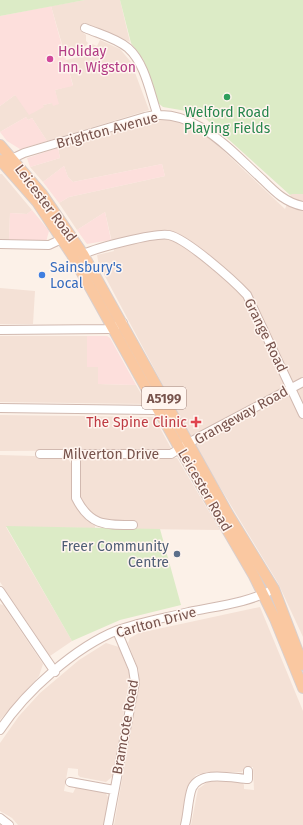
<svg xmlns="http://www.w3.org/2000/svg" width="303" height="825" font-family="'Fira Sans',sans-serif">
<rect width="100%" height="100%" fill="#fcf1e8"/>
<path fill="#f4e1d6" d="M85,0h35l10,42 -45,-19 -4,8 5,4v6l2,2 -2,3 -22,5 -13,-45z
M100,40l20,9 11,13 18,48 -102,31 -15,-23 -4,2 -2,-3 -26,15v-26l15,-11 28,10 9,-2 6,1 -3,-14 18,-5 -7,-25 22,-5 4,-11 5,2z
M161,118l24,4 24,15 76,72 6,-15h12v443l-25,-54 -80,-132 -99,-186 -2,-10 17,-4 -9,-39 -28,18 -18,-27 10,-6 96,-21 -3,-12 -89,18 -5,-5 -4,-11 -21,16 -13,-15 30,-9 -2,-10z
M0,174h2l30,36 -5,4 -17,-1 -1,28 -9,-1z
M0,288l35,3 -2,33h-33z
M0,336h87v31h11v17l38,1 11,19 -147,-2z
M0,415l154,2 18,33 -172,1z
M0,455l67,2 5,8v33l23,27v3l-89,-1 66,114 -22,15 -50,-74z
M84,457l93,1 43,72 -85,-1v-6h-31l-8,-5 -15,-16 -2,-7 1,-34z
M0,604l3,1 40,59 -4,12 -39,44z
M260,607l43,104v114h-112l7,-36 11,-8 33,1 2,3v4l10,1 -1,-23h-8l-3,5h-34l-12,3 -5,6 -3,8 -7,36h-67l25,-141v-13l-11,-28 2,-5 9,-5z
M106,643l13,4 11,28 -17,101 -7,6 -26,-5 -2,-2v-6l-10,-1 -4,23 9,2 3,-6 28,3 5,9 -5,26h-86l-6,-7 -12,-7v-68l19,-27 21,-23 39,-33z"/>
<path fill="#fddfdc" d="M51,6l22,80 -18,4 4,14 -6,2 -1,-3 -9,2 1,2 -15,8 -14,-20 -15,11v-90z
M26,117l2,3 4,-2 15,23 -27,8 -13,-8 -7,-9z
M58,148l2,10 -30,9 -3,-9z
M162,164l3,12 -96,21 -10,6 -16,-21 21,-16 4,11 5,5z
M32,210l17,21 -3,11 -37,-1 1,-28 17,1z
M105,212l6,28 -24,4 -10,-14z
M87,336h20l3,2 26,47 -38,-1v-17h-11z"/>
<path fill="#dcebc6" d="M0,0h85l-85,16z
M120,0h183v194h-11l-2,1 -84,-76 -14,-7 -29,-5 -5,-4 -15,-44 -12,-16z
M6,526l154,3 21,76 -61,15 -48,21z"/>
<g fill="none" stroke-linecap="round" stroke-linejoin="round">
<defs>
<path id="minor" d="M85,28c14,6 31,10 43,20 17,15 22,45 29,65
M7,161l17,-8 121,-36c48,-12 86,34 118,63 12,12 23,23 40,26
M0,244l49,1 17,-8
M83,254c14,-6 73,-22 86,-19 18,4 64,45 78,60l56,119
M0,330l109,-1 14,-6
M0,408l154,2 8,-4
M40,454h131l28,-17 104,-55
M76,455v43c14,28 29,27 57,27
M0,591l55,81
M0,730c25,-38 75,-83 118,-100 22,-8 47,-12 71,-18 28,-6 59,-9 85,-23
M70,782l44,8
M0,818l9,7
M108,825l27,-143 -2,-13 -16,-38
M185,825c3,-11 3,-27 7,-37 8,-18 40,-10 56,-9v-8"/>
<path id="major" d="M0,145l42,49 41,60 145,260 46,75 29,76
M0,160l37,42 35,53 108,194 74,127 21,43 28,69"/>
</defs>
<use href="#minor" stroke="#d1b9b0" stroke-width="10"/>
<use href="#major" stroke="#d9cfcd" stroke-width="12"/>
<use href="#minor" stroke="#fff" stroke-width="8"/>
<use href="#major" stroke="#fac8a1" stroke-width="10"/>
</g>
<circle fill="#d1479c" stroke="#fff5ef" stroke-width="1.5" cx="50" cy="59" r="4"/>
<circle fill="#2e9e5b" stroke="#fff5ef" stroke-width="1.5" cx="227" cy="97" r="4"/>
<circle fill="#3f7fe0" stroke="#fff5ef" stroke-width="1.5" cx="42" cy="275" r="4"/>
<path fill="#e0444e" stroke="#fff5ef" stroke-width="1.5" d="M194 416h4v4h4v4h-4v4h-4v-4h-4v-4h4z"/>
<circle fill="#5c6f8a" stroke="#fff5ef" stroke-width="1.5" cx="177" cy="554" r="4"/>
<g text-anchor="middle" stroke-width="3" stroke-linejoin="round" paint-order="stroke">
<rect fill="#fff5ef" stroke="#a0847d" stroke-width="1" x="142" y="387" width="44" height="22" rx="3"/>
<g font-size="13" font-weight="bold" fill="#77534c">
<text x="164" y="403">A5199</text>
</g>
<g font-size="14" fill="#b23c85" stroke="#fff5ef" text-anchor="start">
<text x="58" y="56">Holiday<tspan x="58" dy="16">Inn, Wigston</tspan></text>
</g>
<g font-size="14" fill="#27864d" stroke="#fff5ef">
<text x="227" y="117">Welford Road<tspan x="227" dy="16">Playing Fields</tspan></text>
</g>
<g font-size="14" fill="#77534c" stroke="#fff5ef">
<text transform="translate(107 130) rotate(-15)" y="5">Brighton Avenue</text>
<text transform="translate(46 203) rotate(53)" y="5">Leicester Road</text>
<text transform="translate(266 335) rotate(64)" y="5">Grange Road</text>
<text transform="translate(241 415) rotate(-29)" y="5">Grangeway Road</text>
<text x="111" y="459">Milverton Drive</text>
<text transform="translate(205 490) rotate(60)" y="5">Leicester Road</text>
<text transform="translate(156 622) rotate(-15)" y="5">Carlton Drive</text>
<text transform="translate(125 727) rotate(-80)" y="5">Bramcote Road</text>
</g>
<g font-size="14" fill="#366cbe" stroke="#fff5ef" text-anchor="start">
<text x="50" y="272">Sainsbury's<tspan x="50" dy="16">Local</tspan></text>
</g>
<g font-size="14" fill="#be3a42" stroke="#fff5ef" text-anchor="end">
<text x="187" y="427">The Spine Clinic</text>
</g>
<g font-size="14" fill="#4e5e75" stroke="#fff5ef" text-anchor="end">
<text x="169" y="551">Freer Community<tspan x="169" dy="16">Centre</tspan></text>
</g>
</g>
</svg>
